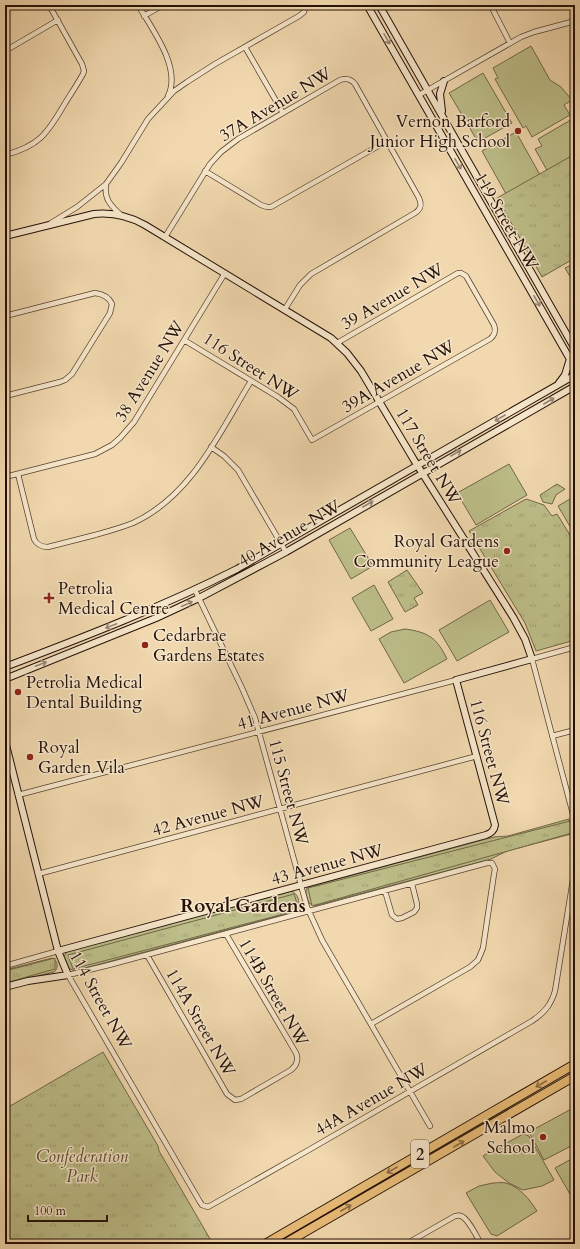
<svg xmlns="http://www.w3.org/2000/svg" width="580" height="1249" font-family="Cardo,serif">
<defs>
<pattern id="park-tufts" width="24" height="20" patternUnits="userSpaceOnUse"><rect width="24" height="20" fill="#bdbe89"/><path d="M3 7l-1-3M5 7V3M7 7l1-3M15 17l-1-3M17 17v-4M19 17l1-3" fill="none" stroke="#a2a275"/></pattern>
</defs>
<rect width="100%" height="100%" fill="#f1d8ae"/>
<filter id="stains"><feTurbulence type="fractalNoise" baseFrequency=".005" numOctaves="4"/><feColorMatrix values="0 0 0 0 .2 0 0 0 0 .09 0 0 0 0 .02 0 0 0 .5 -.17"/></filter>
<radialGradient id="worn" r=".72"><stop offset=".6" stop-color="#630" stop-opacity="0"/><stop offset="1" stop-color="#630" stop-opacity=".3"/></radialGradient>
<path fill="#bdbe89" stroke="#706748" d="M531,46l19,34 11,7 11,13 -8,5 6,10 -38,22 -6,-11 -3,2 -28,-49 3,-1 -5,-10z
M483,73l29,50 -34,19 -29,-49z
M574,118l1,3v83l-14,-9 -26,-46 7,-3 -4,-7z
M516,132l28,50 -34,19 -28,-50z
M575,263v22l-10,-17z
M509,464l18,31 -51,30 -19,-32z
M575,496v39l-17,-29z
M350,528l23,38 -22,13 -22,-39z
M374,585l19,34 -22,12 -19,-33z
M490,600l19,32 -52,29 -18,-31z
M405,629c23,3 32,9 42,30l-43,24 -25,-44 12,-7z
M569,819l2,15 -64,17 -16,8 -177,47 -5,-3c-2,-5 -5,-12 -1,-16l186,-50 14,-1z
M291,891c7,2 9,11 8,18l-2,2 -223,60 -5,-3 -5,-12 2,-3 2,-2z
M52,958c6,2 7,10 2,14l-49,12v-14z
M575,1107v37l-31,16 -15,-28z
M523,1134l6,2 25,44 -12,6 -19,4 -14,-7 -14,-11 -12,-16z
M575,1157v46l-20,-35z
M493,1183c4,0 10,-1 13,0 14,4 24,17 31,28l-40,25 -6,-2 -25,-41 13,-7z"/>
<path fill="url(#park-tufts)" stroke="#706748" d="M575,154v104l-33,19 -45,-79z
M557,484l8,5 -9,6 -4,9 -9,-2 -3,-7z
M526,499l18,6 8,11 5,-2 18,29v97l-39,11 -11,-28 -56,-92z
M407,570l16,23 -9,5 4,7 -13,7 -17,-30z
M570,821l2,12 -260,73 -4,-18z
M294,894l5,16 -226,59 -5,-14z
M55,958v11l-50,14v-12z
M103,1052l55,94 1,5 54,93h-208v-135z"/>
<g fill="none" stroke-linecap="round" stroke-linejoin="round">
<defs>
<path id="street" d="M138,5c14,24 44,63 30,91
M493,5v5l17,33
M144,16l19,-11
M245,47l38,66
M5,51l53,-31
M419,95l102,-58 13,-5 41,-11
M5,155c34,-9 42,-21 59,-50 6,-10 13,-20 19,-31l1,-3 -2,-7 -33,-59
M205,171l56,34 6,2h4l116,-66
M106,184c-2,15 4,21 15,31
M51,223l26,-16 29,-23 15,-21 27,-44 26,-28 13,-9 28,-18 84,-48 5,-4 2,-7
M165,237l45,-73 11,-12 17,-13 102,-59c6,-2 11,-1 15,4l64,114c3,7 2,11 -4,15l-104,61 -11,11 -15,24
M5,316l90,-23c8,1 14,4 17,11l-2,9 -38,61 -7,6 -5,2 -55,14
M184,340l94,57 16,12 18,31 178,-101c5,-4 6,-8 4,-14l-28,-49 -5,-3h-3l-121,70
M211,447l13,9 14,14 48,82
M18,474l16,65c3,6 7,8 14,8 16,-4 31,-8 47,-12 13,-4 26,-7 38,-12 59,-27 86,-90 118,-142
M5,477l90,-23 17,-9 8,-7 14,-16 91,-149
M195,590l47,98 13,30 52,189 15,33 108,186
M575,647l-43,12 43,163
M552,736l23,-6
M18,795l438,-115
M38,874l439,-118
M385,891l7,24 5,4 5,-1 12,-6 3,-4v-4l-5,-20
M147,955l80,139 8,6 6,-1 50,-29c6,-5 8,-10 5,-17l-70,-119
M5,966l53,-15
M371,1024l99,-57 8,-7 5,-12 11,-74 1,-5 -3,-6h-5l-378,102 -41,10 132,227 2,3 6,2 99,-56 225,-130c12,-8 19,-16 23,-30l20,-124
M406,1244l49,-28c2,0 4,-1 6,0 7,2 16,21 20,28"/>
<path id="secondary" d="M367,5l208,363
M379,5l196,344
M442,111l-2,-17 4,-13
M5,236l89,-22c20,-2 35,2 51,11l186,113 16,15 14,18 53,89 99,157 12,22 7,20 -76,21 39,145c-1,6 -4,8 -9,10l-428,116
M559,383l6,-8 5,-16
M5,667c79,-30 157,-60 232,-98l338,-194
M5,679l151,-61 43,-20 87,-46 289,-166
M5,741l53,210 10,24 -40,6 -23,6"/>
<path id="highway" d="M265,1244l310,-180
M284,1244l291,-168"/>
</defs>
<use href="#street" stroke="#574232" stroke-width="6"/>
<use href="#secondary" stroke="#241008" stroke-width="8"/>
<use href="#highway" stroke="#241008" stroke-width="10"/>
<use href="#street" stroke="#f6e6ca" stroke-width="4.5"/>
<use href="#secondary" stroke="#f6e6ca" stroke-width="6"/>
<use href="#highway" stroke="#e8bc77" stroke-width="8"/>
</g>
<defs><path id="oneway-shaft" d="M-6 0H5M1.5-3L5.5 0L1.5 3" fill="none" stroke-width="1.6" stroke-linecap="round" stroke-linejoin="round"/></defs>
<g stroke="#988673">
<use href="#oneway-shaft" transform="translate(387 39) rotate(60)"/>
<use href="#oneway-shaft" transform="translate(458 164) rotate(60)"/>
<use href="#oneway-shaft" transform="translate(537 301) rotate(60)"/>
<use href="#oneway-shaft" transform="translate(549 401) rotate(-30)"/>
<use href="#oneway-shaft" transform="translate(500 418) rotate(150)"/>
<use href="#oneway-shaft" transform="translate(456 453) rotate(-30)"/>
<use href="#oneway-shaft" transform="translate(368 504) rotate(-30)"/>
<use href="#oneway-shaft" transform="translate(187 604) rotate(-25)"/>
<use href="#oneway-shaft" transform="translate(111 626) rotate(158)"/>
<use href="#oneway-shaft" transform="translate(41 664) rotate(-21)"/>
</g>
<g stroke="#906f45">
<use href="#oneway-shaft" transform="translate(541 1084) rotate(150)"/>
<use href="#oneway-shaft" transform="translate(459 1144) rotate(-30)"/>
<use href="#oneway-shaft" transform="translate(392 1170) rotate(150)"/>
<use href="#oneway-shaft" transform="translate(346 1208) rotate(-30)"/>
</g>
<g fill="#8f2418" stroke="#f6e6ca" stroke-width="1.5">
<circle cx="518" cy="131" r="4"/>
<circle cx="507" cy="551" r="4"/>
<path d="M47 592h4v4h4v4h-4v4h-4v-4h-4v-4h4z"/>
<circle cx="145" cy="645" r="4"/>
<circle cx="18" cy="692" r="4"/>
<circle cx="30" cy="757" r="4"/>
<circle cx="543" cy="1137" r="4"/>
</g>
<g text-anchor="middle" stroke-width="3" stroke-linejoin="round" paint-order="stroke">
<rect fill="#f6e6ca" stroke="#635042" stroke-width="1" x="411" y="1140" width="18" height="28" rx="3"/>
<g font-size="16" font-weight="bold" fill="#241008">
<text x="420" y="1160">2</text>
</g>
<g font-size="17" fill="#241008" stroke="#f6e6ca">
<text transform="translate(275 104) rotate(-31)" y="6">37A Avenue NW</text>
<text transform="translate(507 221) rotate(60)" y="6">119 Street NW</text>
<text transform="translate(392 296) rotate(-30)" y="6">39 Avenue NW</text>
<text transform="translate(251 366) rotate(33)" y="6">116 Street NW</text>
<text transform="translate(149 371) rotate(-58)" y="6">38 Avenue NW</text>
<text transform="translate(398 376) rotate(-30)" y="6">39A Avenue NW</text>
<text transform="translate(429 456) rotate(59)" y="6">117 Street NW</text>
<text transform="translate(289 533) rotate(-30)" y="6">40 Avenue NW</text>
<text transform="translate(293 709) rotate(-15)" y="6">41 Avenue NW</text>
<text transform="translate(490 752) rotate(75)" y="6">116 Street NW</text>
<text transform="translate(289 792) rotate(75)" y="6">115 Street NW</text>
<text transform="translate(208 815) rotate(-15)" y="6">42 Avenue NW</text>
<text transform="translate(327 864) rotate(-15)" y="6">43 Avenue NW</text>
<text transform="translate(274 992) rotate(60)" y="6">114B Street NW</text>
<text transform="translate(101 1000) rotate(61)" y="6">114 Street NW</text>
<text transform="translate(201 1022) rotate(60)" y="6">114A Street NW</text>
<text transform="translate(371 1099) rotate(-30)" y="6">44A Avenue NW</text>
</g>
<g font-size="17" fill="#241008" stroke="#f6e6ca" text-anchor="start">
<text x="510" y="127" text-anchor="end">Vernon Barford<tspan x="510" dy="20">Junior High School</tspan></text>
<text x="499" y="547" text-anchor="end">Royal Gardens<tspan x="499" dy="20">Community League</tspan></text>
<text x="58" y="594">Petrolia<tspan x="58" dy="20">Medical Centre</tspan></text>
<text x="153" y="641">Cedarbrae<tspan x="153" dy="20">Gardens Estates</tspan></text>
<text x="26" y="688">Petrolia Medical<tspan x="26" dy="20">Dental Building</tspan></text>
<text x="38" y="753">Royal<tspan x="38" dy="20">Garden Vila</tspan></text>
<text x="535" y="1133" text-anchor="end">Malmo<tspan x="535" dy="20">School</tspan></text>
</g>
<g font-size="17" font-style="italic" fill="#5a4d35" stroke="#f6e6ca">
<text x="82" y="1162">Confederation<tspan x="82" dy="20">Park</tspan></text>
</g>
<g font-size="19" font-weight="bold" fill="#241008" stroke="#f6e6ca">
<text x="243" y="912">Royal Gardens</text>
</g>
</g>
<rect width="580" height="1249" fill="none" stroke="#f1d8ae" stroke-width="20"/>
<rect x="6" y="6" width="568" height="1237" fill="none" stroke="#241008" stroke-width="2"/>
<rect x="10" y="10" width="560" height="1229" fill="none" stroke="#241008"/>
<path d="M28 1215v6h79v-6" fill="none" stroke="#241008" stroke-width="2"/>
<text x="34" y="1215" font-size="12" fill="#241008" stroke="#f6e6ca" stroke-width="3" paint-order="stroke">100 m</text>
<rect width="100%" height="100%" filter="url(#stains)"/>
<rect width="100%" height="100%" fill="url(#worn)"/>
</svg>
